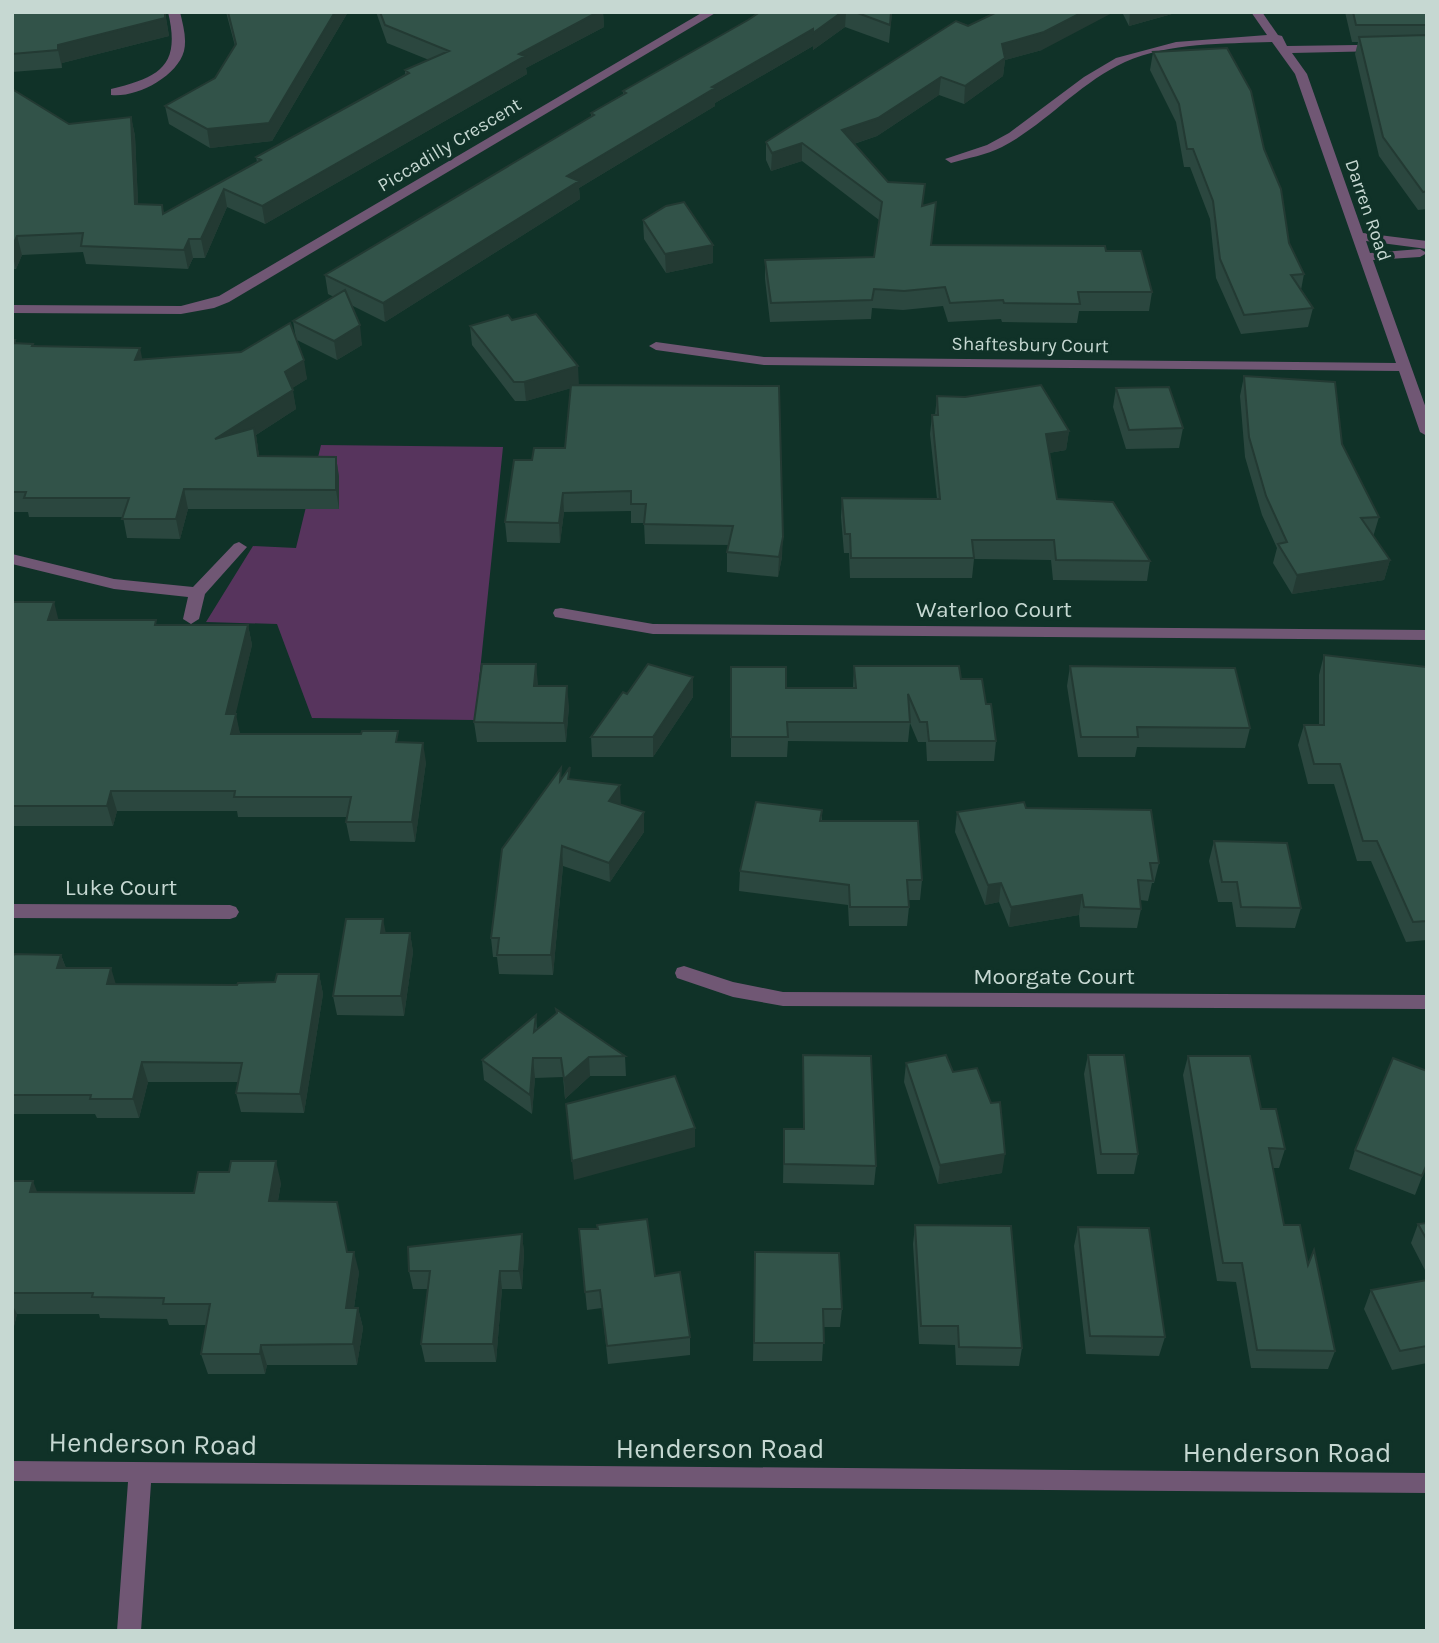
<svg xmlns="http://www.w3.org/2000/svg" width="1439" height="1643" font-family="Karla,sans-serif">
<rect width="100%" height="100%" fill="#103228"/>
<path fill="#57345d" d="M321,445l182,2 -28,273 -163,-2 -35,-94 -71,-2 47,-76 43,2z"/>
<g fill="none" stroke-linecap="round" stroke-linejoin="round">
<path fill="#705774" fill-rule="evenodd" d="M168,12h12c3,13 7,26 4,39 -7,26 -48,47 -73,44v-6c49,-12 70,-23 57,-77z
M703,12h14l-488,290 -15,6 -33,6 -169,-1v-8l169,1 38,-10z
M1251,12h11l16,23 4,1 5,10 140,-2v6l-135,3 15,21 56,159 64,8v8l-61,-8 4,12 50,-4 7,4 -7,4 -47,3 54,151v25l-7,-4 -21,-61 -635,-6 -108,-15 -7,-4 7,-4 108,15 632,6 -101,-289 -23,-32c-49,2 -102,0 -147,20 -46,21 -79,62 -123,85 -16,8 -34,11 -51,16l-6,-4 42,-14 22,-12 75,-56 32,-19 60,-16 91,-7z
M239,542l8,5 -42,47 -6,25 -8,5 -8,-5 5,-22 -74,-8 -102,-25v-10l102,25 79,8 41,-43z
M561,608l92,16 774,6v10l-774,-6 -98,-17 -2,-4 2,-4z
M12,904l218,1 6,2 3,5 -3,5 -6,2 -218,-1z
M684,966l49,16 50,10 644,3v14l-644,-3 -50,-9 -56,-19 -2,-5 2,-5z
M12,1461l1415,12v20l-1276,-10 -10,148h-24l11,-149 -116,-1z"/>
</g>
<path fill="#2b473f" d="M12,12h153l4,24 -107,27v5l-50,4z
M226,12h122l-76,129 -62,7 -41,-24 -4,-18 50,-28 20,-32z
M376,12h227l1,15 -78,41 1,6 -262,150 -38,-17 -22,51h-12l-5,11 -102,-5 -3,-12 -61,3 -6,14h-4v-180l57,35 62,-7 4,19 3,68 24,1 2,9 93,-52 -1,-5 149,-82v-5l24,-10 -42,-17z
M760,12h132l-3,31 -44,-16 -32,23v-4l-98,57v3l-136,82 1,11 -195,123 -34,-17 11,40 -25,15 -40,-20 10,39 -15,9 4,21 -40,26 3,21 77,1 3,20v32h-151l-8,30 -53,-1 -4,-21h-94l-1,-5h-16v-172h3l1,3 126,16 99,-7 55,-13 -3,-18 41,-24 -6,-3 -3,-19 266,-158v-4l32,-19v-3l125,-71z
M1122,12h57l-50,14z
M1345,12h82v197l-9,1 -39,-54 -24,-102 3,-12h-6z
M956,21l86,29 -37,10 -2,16 -39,28 -25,-9 -62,41 -23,8 34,38 35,24 13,-4 -5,43 175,6 46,41 -3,19h-70l-2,12 -75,-1 -1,-3 -53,3 -5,-16 -40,4 -31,-2 -1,11 -101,3 -5,-43v-19l109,-3 5,-37 -77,-59 -31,10 -5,-11v-18z
M1153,52l111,97 25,94 15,31 -3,16 12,18 -5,19 -67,7 -25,-56 -6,-59 -20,-52h-6l-8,-45 -26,-52z
M643,220l70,25v18l-47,10 -22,-34z
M512,320l67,65 203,172 -4,20 -51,-5v-20l2,-7 -84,-1 -1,-21h-13v-12l-67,1 -4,31 -53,-1 -2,-20 27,-62 33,-12 6,-60 -45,13h-11l-43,-56 -2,-19z
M1244,376l98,68 37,73 -6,20 17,23 -6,20 -92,14 -19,-31 4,-15 -15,-33 -17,-58 -5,-61z
M1116,388l67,40 -4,20 -53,1 -13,-42z
M937,396l132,35 -3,19 -17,3 8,46 93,62 -3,20 -94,-1 -2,-20 -77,-1 -2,19h-122l-1,-25h-5l-3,-36 1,-19 95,1 -7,-65 2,-19h3z
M12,602l47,18 98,5h91l4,20 -17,69 5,20 159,8 27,20 -11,80 -65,-1 -4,-19 1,-5h-109l-1,-6h-120l-4,15h-101z
M1324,655l102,12 1,273 -21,2 -35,-81h-14l-23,-77h-26l-10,-39 6,-20h15v-50z
M854,666l107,13 25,25 10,37 -2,20h-67l-1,-19h-8l-8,-19 -2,19 -120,-1 -1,16h-56v-90l55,21h67z
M1070,666l180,62 -5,20 -108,-1 -2,10h-57l-11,-71z
M537,686l32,20 -3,36h-89l-3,-20z
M627,694l66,3 -40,60h-61l-1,-20z
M561,778l9,1 51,26 23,7v20l-34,50 -47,-16 -10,109 -54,-1 -2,-17h-4l-2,-19z
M822,810v11l100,59 -2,20h-12l1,7 -2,19h-58l-1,-21 -109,-14 1,-20z
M957,812l202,51 -5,20h-2l-4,18 -8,-1 1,9 -4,19 -57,-1 -1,-12 -70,12 -10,-25 -14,3 -30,-73z
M1214,841l87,67 -6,20 -59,-1 -4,-25h-14l-9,-41z
M386,933h24l3,19 -9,64 -67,-1 -4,-19z
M61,955l5,13 50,16 121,1 38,-3 44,-8 4,20 -19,119 -63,-1 -5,-19 2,-11h-90l-9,36h-42l-2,-4h-83v-155z
M536,1015l1,15 88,26 1,20h-36l-25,23 -2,-22 -28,1 -3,36 -48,-34 -2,-20z
M803,1055l73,111 -2,19 -91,-2 1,-54h19z
M1088,1055l50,99 -4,20h-37l-13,-100z
M1188,1056l73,53 24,40 -6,19h-6l11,57 24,40 27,86 -7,18 -77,-1 -15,-86 -19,-1 -34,-206z
M906,1063l47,9 49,101 -64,11 -34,-102z
M1355,1150l72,14 -12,31 -66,-26z
M12,1181l25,11 157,1 87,-10 -3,18 70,51 11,20 -5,36h4l5,20 -6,37h-90l-2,9h-57l-7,-20 6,-29h-38l-2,-6 -67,-1 -1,-4h-82l-3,12h-2z
M1427,1223v51l-16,-31 7,-19z
M597,1225l58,51 35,61v18l-82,9 -6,-56 -15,2 -8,-81h18z
M915,1225l107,123 -3,18 -63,-1 -1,-20 -36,-1 -6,-100z
M1078,1227l87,110 -6,19 -73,-2 -12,-108z
M522,1234l2,19 -2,36h-20l-6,73h-71l-4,-18 7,-55h-15l-4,-18z
M755,1252l87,57 -2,18h-16l-2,34h-69z
M1427,1280v83l-35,7 -28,-61 7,-19z"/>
<path fill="#233a33" d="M165,12l4,24 -107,27v5l-4,-18v-5z
M335,12h13l-76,129 -62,7 -3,-19z
M598,12h5l1,15 -78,41 1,6 -262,150 -3,-18 257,-152z
M842,12h4l-1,15 -32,23v-4l-98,57v3l-136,82 1,11 -195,123 -2,-19 184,-127 145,-89z
M1083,12h31l-72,38 -37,10 -2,16 -39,28 1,-18 37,-42z
M1130,12h49l-50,14z
M941,77l-2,18 -62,41 -36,12 1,-18z
M131,117l4,19 4,86 -4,-18z
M802,143v18l-31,10 1,-18z
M224,189l3,18 -22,51 -4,-19z
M17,236l5,19 -6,14 -4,-16v-5z
M189,239l4,19 -5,11 -4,-19z
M713,245v18l-47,10 -1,-19z
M360,325l2,20 -25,15 -3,-19z
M140,348l4,19 -9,-7z
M304,360l3,19 -19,12 -3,-19z
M578,366l1,20 -53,15 -2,-19z
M293,390l3,19 -40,26 6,41 -47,-37z
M1069,431l-3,19 -23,4 3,-20z
M336,457l3,20v32l-3,-19z
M184,489l4,20 -8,30 -4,-20z
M563,493l1,19 -4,31 -1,-20z
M783,537l-1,20 -4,20 1,-20z
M1390,560l-6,20 -92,14 5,-19z
M54,602l5,20 -11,-2z
M248,625l4,20 -21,89 -5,-20z
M536,664l2,20 -2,21 -2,-19z
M693,677v20l-40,60v-20z
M567,686l2,20 -3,36 -2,-19z
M236,714l4,20h-9z
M423,743l3,19 -11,80 -3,-20z
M620,785l1,20 -12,-4z
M111,791l6,20 -4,15 -6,-20z
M644,812v20l-34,50 -1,-19z
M562,846l1,20 -10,109 -2,-20z
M1001,883l-2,19 -14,3 3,-20z
M1082,895l-3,20 -70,12 2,-20z
M383,919l4,20 -6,-6z
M410,933l3,19 -9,64 -3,-20z
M61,955l7,19 -11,-6z
M111,968l6,20 -10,-4z
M319,974l4,20 -19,119 -4,-19z
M589,1057l1,19 -25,23 -1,-20z
M533,1058l2,20 -3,36 -2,-19z
M142,1062l6,20 -9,36 -6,-19z
M695,1128v19l-121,33 -2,-19z
M1005,1154l-3,19 -64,11 2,-19z
M276,1161l5,22 -7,39 -5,-21z
M33,1181l8,21 -11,-10z
M337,1202l14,69 3,-19 5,20 -8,57 -5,-21z
M522,1234l2,19 -2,36 -3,-18z
M500,1271l2,18 -6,73 -3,-18z
M12,1304l5,10 -3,12 -2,-3z
M358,1308l5,20 -6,37 -4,-21z
M261,1345l6,20 -2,9 -5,-20z"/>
<path fill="#325349" stroke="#233a33" stroke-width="2" d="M12,12h153v6l-107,27v5l-46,4z
M228,12h107l-66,111 -62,6 -42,-23 50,-28 21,-34z
M380,12h218l-79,42 6,2 -263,150 -38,-17 -23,50h-12l-5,11 -103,-4 2,-13 -66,3 -5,12v-159l57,35 62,-7 4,87 27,1 1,9 98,-54 -5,-3 153,-84 -4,-3 44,-19 -64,-26z
M760,12h82l-29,21v-4l-101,58 3,1 -148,88 12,5 -196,122 -58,-28 269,-160 -3,-2 35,-20 -3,-2 125,-71z
M855,12h36l-1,13z
M997,12h86l-39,20 -42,12 3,14 -40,28 -24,-9 -63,41 -36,12 46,52 37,2 -3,22 14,-4 -5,43 174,1 1,5h35l11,41h-74l2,12 -76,-1 -1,-3 -53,3 -5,-16 -41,4 -30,-2 -2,11 -101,3 -6,-43 109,-3 8,-55 -80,-59 -30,10 -6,-11 190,-121 12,5z
M1353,12h74v13h-71z
M1427,35v156l-4,1 -40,-55 -24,-100z
M1227,48l24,43 13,58 17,40 8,54 15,31 -13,1 22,33 -69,7 -24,-56 -7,-58 -20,-52h-6l-8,-45 -26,-52z
M684,202l29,43 -48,9 -22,-34 23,-14z
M345,290l15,35 -26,16 -41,-20z
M536,314l42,52 -54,16h-10l-44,-56 38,-11 4,5z
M290,323l14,37 -19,12 8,18 -78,49 39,-11 4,28 78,1v33l-152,-1 -8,30h-54l7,-21h-105l2,-6h-14v-152h3l-2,3 20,1 -1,2 108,2 -5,12 106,-8z
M1244,376l91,6 7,62 37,73 -18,1 29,42 -93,15 -19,-31 9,-2 -21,-46 -17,-59z
M571,385l208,1 4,151 -4,20 -52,-5 6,-26 -89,-2 2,-20h-15v-13l-68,2 -4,30 -54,-1 9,-62h18l2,-12h31z
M1041,385l28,46 -23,3 11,65 56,3 37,59 -94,-1 -2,-20h-82l2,18h-123l-1,-24h-5l-3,-36 98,1 -8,-84h6l-1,-19 28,1z
M1169,387l14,41 -54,2 -13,-42z
M12,602h42l-6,18h108l-1,5h93l-22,89h10l-5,20h130l1,-3h36l-2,11 27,1 -11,79h-66l5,-25h-117l1,-6h-124l-4,15h-95z
M1324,655l102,12 1,254 -14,1 -36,-81h-14l-23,-77h-26l-10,-39h20z
M482,664h54l-2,22h33l-3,37 -90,-1z
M648,664l45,13 -40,60h-62l32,-45 4,2z
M854,666h105l2,13h21l4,25h5l5,37h-67l-2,-19h-7l-12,-28 2,28h-123l1,15h-57v-70h55v21h70z
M1070,666l165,2 15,60 -113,-1 1,10h-57z
M570,767l-2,12 52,6 -11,16 35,11 -35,51 -47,-17 -11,109h-54l2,-17h-8l11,-89 59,-81 -1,13z
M756,802l66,8 -2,11h98l4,59h-15l2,27h-59l-1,-22 -109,-14z
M1024,802l2,6 125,2 8,53h-9l3,18 -15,-1 3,29 -57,-2 -2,-12 -71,12 -10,-24 -13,2 -31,-73z
M1214,841l73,2 14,65 -60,-1 -4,-25h-15z
M346,919h37l-2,14h29l-9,63h-68z
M14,954l47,1 -4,13h54l-4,16 130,1 1,-2 37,-1 2,-8h42l-19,120 -64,-1 6,-30 -100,-1 -9,37h-43l1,-4h-79v-136z
M556,1009l69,47 -36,1 -25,22 -3,-21h-28l-3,37 -48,-35 54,-45 -2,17 23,-19z
M803,1055l68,1 5,110 -92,-2v-35h20z
M946,1055l7,17 24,-4 14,35 9,-1 5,52 -65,11 -34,-102z
M1088,1055h36l14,99h-37z
M1188,1056h62l11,53h15l9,40 -16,-1 15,77h16l8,40 6,-15 21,101 -78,-1 -15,-87h-19z
M1393,1058l34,13v93l-5,12 -67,-26z
M675,1076l20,52 -123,33 -6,-57z
M231,1161h45l-7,40 68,1 10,50h7l-8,56h12l-5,36 -92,1 -1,9h-59l9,-50h-47l1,-6 -72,-1 1,-4h-81v-112h21l-3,11 164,1 4,-21h31z
M647,1219l8,57 25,-4 10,65 -83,9 -7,-56 -15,2 -6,-63h19l-1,-4z
M1427,1223v17l-9,-16z
M915,1225l96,1 11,122 -63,-1 -1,-21h-37z
M1078,1227l71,1 16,109 -75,-1z
M522,1234l-3,37h-19l-7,73h-72l9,-73h-21l-1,-24z
M755,1252l84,1 3,56h-19l1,34h-70z
M1427,1280v66l-27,5 -29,-61z"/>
<g text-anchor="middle" stroke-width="7" stroke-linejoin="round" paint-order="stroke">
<g font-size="19" fill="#c6d8d2" stroke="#103228">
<text transform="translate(449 144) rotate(-31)" y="7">Piccadilly Crescent</text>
<text transform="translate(1369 210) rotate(71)" y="7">Darren Road</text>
<text transform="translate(1030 344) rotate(1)" y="7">Shaftesbury Court</text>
</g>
<g font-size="23" fill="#c6d8d2" stroke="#103228">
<text x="994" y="617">Waterloo Court</text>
<text x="121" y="895">Luke Court</text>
<text x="1054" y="984">Moorgate Court</text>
</g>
<g font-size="28" fill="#c6d8d2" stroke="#103228">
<text transform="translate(153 1443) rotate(1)" y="10">Henderson Road</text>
<text x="720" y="1458">Henderson Road</text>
<text x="1287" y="1462">Henderson Road</text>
</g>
</g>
<rect width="1439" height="1643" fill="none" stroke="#c6d8d2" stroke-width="28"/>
</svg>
